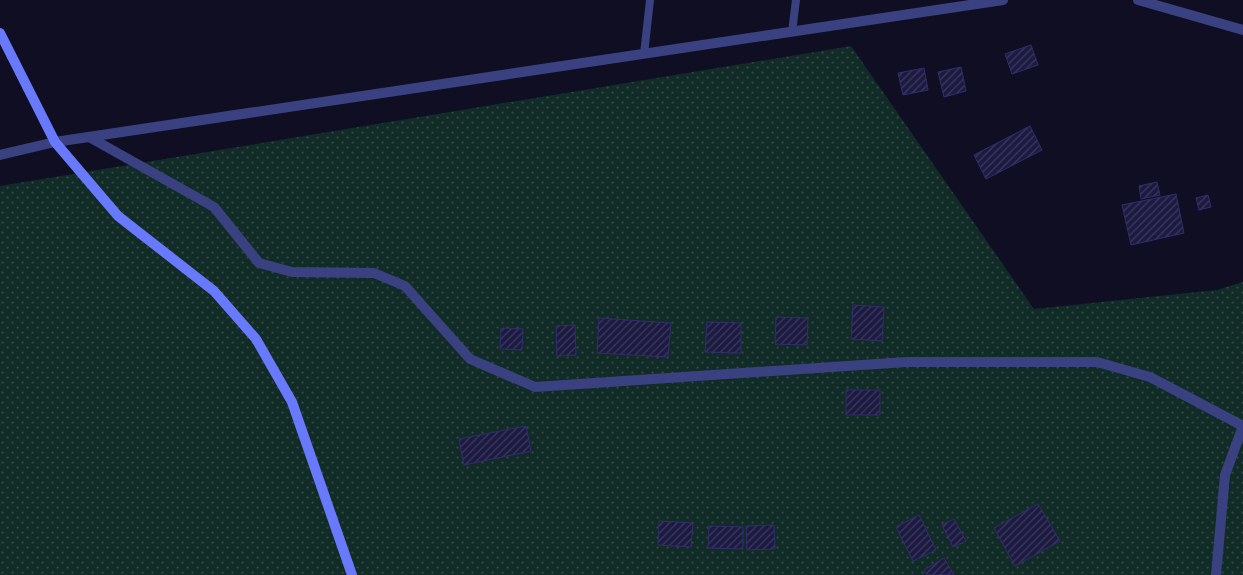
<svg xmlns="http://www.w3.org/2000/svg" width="1243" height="575" font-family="Rubik,sans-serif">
<defs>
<pattern id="grass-dots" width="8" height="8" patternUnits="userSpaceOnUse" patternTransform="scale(1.25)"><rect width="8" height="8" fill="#112b27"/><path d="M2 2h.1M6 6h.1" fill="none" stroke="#334947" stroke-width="1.8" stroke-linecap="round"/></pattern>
<pattern id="building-hatch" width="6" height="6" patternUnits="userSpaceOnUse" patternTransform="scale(1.25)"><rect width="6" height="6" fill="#1d1a42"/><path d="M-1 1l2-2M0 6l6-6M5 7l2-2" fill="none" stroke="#3d3a5e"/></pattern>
</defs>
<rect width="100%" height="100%" fill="#0f0e22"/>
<path fill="url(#grass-dots)" d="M851,46l183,263 183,-19 26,-8v293h-1243v-389z"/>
<path fill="url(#building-hatch)" stroke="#312d6e" d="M1031,45l7,20 -26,9 -7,-20z
M961,67l5,24 -22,6 -6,-25z
M924,68l4,22 -25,5 -5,-22z
M1030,126l12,24 -56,29 -12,-24z
M1157,182l3,13 -19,4 -2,-13z
M1176,194l8,39 -53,12 -9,-40z
M1208,195l3,12 -12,3 -3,-12z
M853,305l31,2 -2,34 -31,-2z
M776,317l32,1 -1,27 -32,-1z
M599,318l72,5 -3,34 -71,-4z
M707,322l34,1v30l-36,-1z
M575,325l1,30 -19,1 -1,-30z
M501,328l22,1 -1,21 -22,-1z
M846,390h34v25h-34z
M526,426l5,25 -67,14 -5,-26z
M1038,504l22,37 -45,25 -21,-38z
M919,515l17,35 -23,11 -17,-34z
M954,519l12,22 -13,6 -11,-22z
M659,521l34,2 -2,24 -33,-2z
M774,525l1,24 -28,1 -1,-24z
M709,526l34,1v22l-35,-1z
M944,558l10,17h-27l-3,-5z"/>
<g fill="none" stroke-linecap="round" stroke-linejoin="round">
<path stroke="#3a4180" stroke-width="8" d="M792,32l4,-32
M644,54l6,-54"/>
<path stroke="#3a4180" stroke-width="10" d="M1138,0l105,30
M89,137l125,70 45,56 33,9 82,1 31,13 65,73 65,28 371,-25h191l53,15 93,49
M55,142l948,-142
M1216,575l9,-100 18,-49"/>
<path stroke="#3a4180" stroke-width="10" d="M0,155l55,-13"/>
<path stroke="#6979fc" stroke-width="10" d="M0,33l55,109 63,74 96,75 42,48 36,63 60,173"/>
</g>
</svg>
